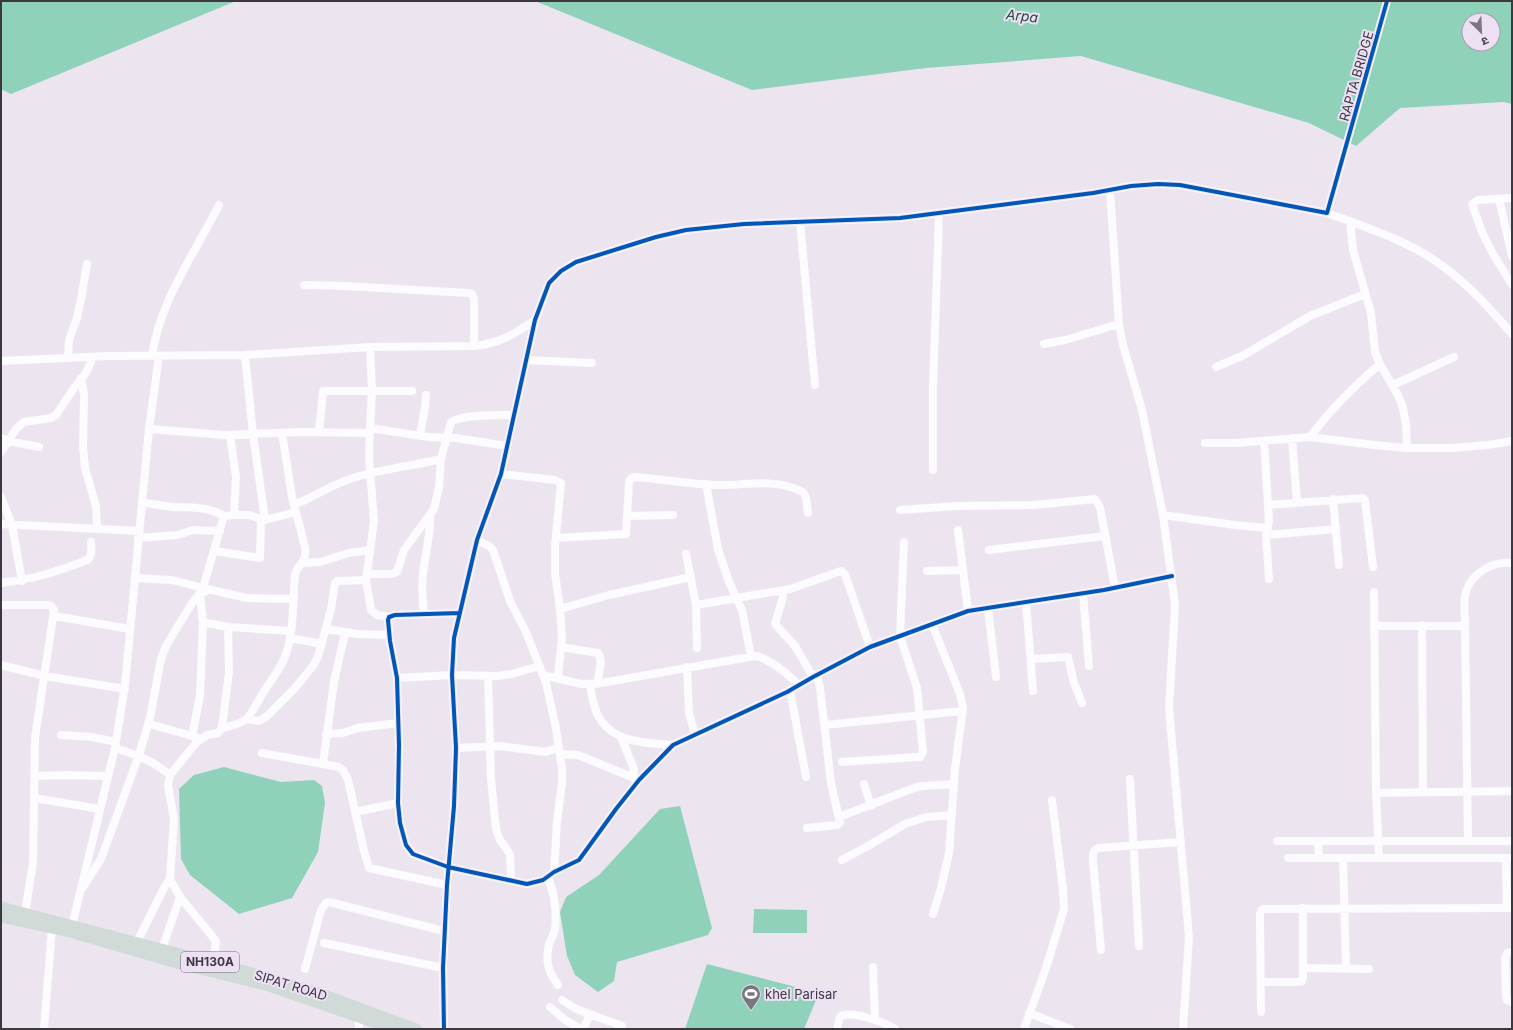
<svg xmlns="http://www.w3.org/2000/svg" width="1513" height="1030" font-family="Inter,'Noto Sans Devanagari',sans-serif">
<rect width="100%" height="100%" fill="#ece5f0"/>
<path fill="#90d1ba" fill-rule="evenodd" d="M1,1h235l-225,93 -10,-5z
M535,1h977v103l-8,-2 -104,6 -44,38 -47,-23 -228,-67 -155,12 -174,22zM1469,20h24v24h-24z
M224,767l57,15 33,-2 8,6 3,17 -7,49 -26,46 -53,16 -49,-39 -9,-16 -2,-70 15,-14z
M680,806l32,122 -4,7 -91,27 -3,19 -16,11 -23,-17 -8,-19 -7,-44 6,-15 33,-22 61,-66z
M754,909l53,1v23h-54z
M707,964l112,29 -15,36h-119z"/>
<g fill="none" stroke-linecap="round" stroke-linejoin="round">
<path stroke="#fcfbfd" stroke-width="8" d="M1110,191l9,133 4,21 19,65 21,105 12,90 -6,103 20,229 -6,92
M1512,198l-34,2 -6,4 10,28 10,20 20,33
M1499,199l13,57
M1327,213c40,15 83,28 117,54 26,19 47,43 68,67
M1350,221l3,29 18,63 4,39 5,12 18,31 5,13 3,17 1,23
M800,222l15,163
M304,285l41,1 124,7 3,1 2,5v47
M1044,344l21,-4 54,-16
M370,347l2,44 -2,37 -1,30 5,63 -8,59 5,30 6,5 12,2
M245,355l8,79 12,86
M152,356c8,-56 42,-101 67,-151
M68,358l1,-18 8,-22 4,-19 6,-35
M526,360l66,3
M1,361l108,-5 136,-1 125,-8 104,-1c24,-2 41,-12 61,-26
M1216,367l28,-12 66,-39 55,-22
M81,378l3,17 -1,52 2,21 11,38 1,22
M1393,385l61,-28
M370,428l58,9 28,1 51,8
M149,429l75,6 77,-3 68,1
M319,432l4,-41h89
M230,435l6,42 -2,38
M420,436l5,-29 1,-12
M1310,437c20,-27 44,-51 70,-73
M1,438l7,3 31,6
M1292,438l5,64
M1264,441l4,64 1,17 -3,13 3,44
M1205,443h31l74,-6 64,8 33,3h44l37,-3 24,-4
M1,452l15,-23 8,-7 27,-4 5,-3 16,-24 14,-18 7,-16
M933,470v-83l6,-173
M501,474l54,6 6,3 -6,63v27l5,36 2,27 -4,41
M706,484l12,65 11,33 13,28 9,46
M1,497l11,28 10,56
M1333,499l6,66
M142,502c10,2 21,4 31,5 20,1 33,-1 52,9
M294,505c20,-8 38,-21 59,-27 29,-9 59,-12 88,-19
M1268,505l95,-7 2,2 8,67
M900,510l57,-4 77,-1 61,-6 5,8 15,81
M1163,515l72,10 33,3
M628,516l45,-1
M1,524l138,7
M958,530l10,81
M1266,535l70,-6
M138,538l40,-3 15,-5 27,1
M556,538l70,-4 3,-52 3,-4 3,-1c27,2 54,7 80,8 32,1 58,-8 88,7l3,6 2,15
M477,540l12,6 4,4 17,51 16,31 20,51 10,45 6,42v13l-5,39 -3,50
M989,550l116,-14
M214,551l46,7 1,-39
M686,554l10,51 1,43
M303,563l17,-1 29,-9 21,-3
M927,571l36,-1
M367,574h24l6,-2 7,-22 30,-41 5,-22 2,-28 10,-37c12,-8 47,-7 63,-7
M135,578l37,2 31,8 44,10 47,1
M1,583c32,-4 56,-11 86,-23 6,-4 4,-11 4,-18
M783,590v7l-8,27 20,22 18,31
M1374,592l2,199 3,66
M1083,593l6,73
M1026,602l7,89
M1,605h47l3,1 3,4 -19,128 -2,125 -8,50
M696,605l94,-16 51,-18 4,3 25,73
M988,608l8,69
M560,609l49,-14 82,-18
M460,613l-65,2 -6,2 -1,3 2,21 7,37 2,67 -1,58 2,20 6,22 7,9 35,13 79,17 16,-4 11,-8 25,-12 37,-51 23,-29 34,-35 114,-53 26,-15 57,-30 98,-36 136,-21 68,-14
M424,614c-1,-14 -3,-27 -1,-40 2,-20 8,-39 7,-59
M54,616l76,13
M203,623l-3,-30 3,-5 20,-69 2,-3 9,-1h15l12,4h8l27,-7
M932,624l28,70 3,14 -8,61 -6,84 -8,35 -8,26
M1422,625l1,167
M1375,626h90
M326,629l32,5 31,1
M290,638l32,6
M561,647l37,6c6,7 0,22 -1,31
M1032,659l36,-2 6,26 8,20
M1,665l44,11 80,13
M687,667l2,46 6,22
M543,675l38,9 20,-1 154,-27c12,1 36,20 43,29
M488,676l3,103 5,50 4,11 10,14 1,26
M397,678l55,-3 45,1 14,-2 29,-8
M590,684c1,7 2,14 4,21 10,37 47,38 79,40
M790,690l16,87
M248,719l11,2 7,-4 28,-28 19,-23 5,-9 13,-48 4,-26 2,-2 29,-1
M149,724l47,13
M825,725l137,-14
M222,728c29,-6 26,-10 41,-35 8,-13 19,-26 23,-39 9,-26 6,-53 9,-79 2,-12 12,-9 10,-28l-13,-50 -10,-64
M326,734l17,-1 14,-5 41,-5
M61,735l31,2 24,5
M192,736l8,-40 3,-73h4l21,4 63,4
M621,737l13,32 -1,9
M115,748c22,7 37,12 55,27
M456,748l43,-2 47,6 13,-5
M262,753l77,14 4,3 5,10 16,71 5,17 78,17
M560,754l18,1 61,25
M842,762l75,-5h3l3,-5 -6,-64 -17,-52 4,-94
M323,764l11,-82 11,-49
M34,776l32,-1 42,1
M1130,779l9,167
M864,784l7,22
M1376,793l136,-2
M34,798l66,11
M355,812l43,-9
M839,817l75,-29 8,-2 32,-2
M807,828l30,-3 3,-2 -9,-40 -11,-95 -3,-14
M1277,841h235
M1318,841l1,17
M1468,841l-3,-215c0,-11 -2,-25 1,-35 7,-19 27,-30 46,-28
M1288,858h224
M1343,858l3,110
M1506,858l1,50
M842,860l26,-14 37,-22 21,-7 26,-2
M548,877c6,16 9,35 7,52 -1,6 -4,10 -6,15 -4,17 -1,28 9,41
M83,887l18,-28 38,-104 11,-37 11,-59 5,-13 26,-43 8,-10 9,-3
M71,930l44,-182 10,-63 24,-256 10,-73
M137,942l27,-54 6,-9
M324,943l119,25
M162,949l18,-52
M1101,950l-8,-90c0,-6 -1,-9 5,-12l83,-6
M1512,952l-5,1 -2,5 1,39 1,3 5,2
M214,962l2,-21 -36,-44 -10,-18 4,-60 -6,-34 2,-10 26,-32 11,-8 11,-2 4,-5 7,-56 -1,-45
M873,967l2,53
M1303,968l66,1
M305,969l16,-59 5,-7 3,-1 115,29
M1261,982h37l4,-1 1,-4v-69
M562,1000l14,9 46,17
M550,1007l15,13 16,9
M1261,1012l-1,-97 1,-4 2,-2 249,-1
M1029,1013l41,16
M359,1017v12
M44,1029l8,-101
M444,1029l-1,-61 4,-83 7,-79 2,-58 -4,-73 2,-37 23,-98 24,-66 34,-154 14,-37 12,-12 15,-9 80,-25 30,-7 58,-6 156,-6 193,-25 38,-7 27,-2 22,1 147,28 60,-212
M583,1029l7,-14
M837,1029l3,-12c10,-8 45,6 55,12
M1024,1029l22,-61 18,-59 -1,-20 -11,-89"/>
<path stroke="#d0dad7" stroke-width="11" d="M1,907l244,64 74,22 97,36
M1,917l69,15 110,32 89,22 124,43"/>
<defs>
<path id="cycleway" d="M460,613l-65,2 -6,2 -1,3 2,21 7,37 2,67 -1,58 2,20 6,22 7,9 35,13 79,17 16,-4 11,-8 25,-12 37,-51 23,-29 34,-35 114,-53 26,-15 57,-30 98,-36 136,-21 68,-14
M444,1029l-1,-61 4,-83 7,-79 2,-58 -4,-73 2,-37 23,-98 24,-66 34,-154 14,-37 12,-12 15,-9 80,-25 30,-7 58,-6 156,-6 193,-25 38,-7 27,-2 22,1 147,28 60,-212"/>
</defs>
<use href="#cycleway" stroke="#ede0f5" stroke-width="6"/>
<use href="#cycleway" stroke="#0057b8" stroke-width="4"/>
</g>
<defs>
<symbol id="stadium-pin" viewBox="-11 -11 22 30"><path d="M0 17L-7.5 6A9.5 9.5 0 1 1 7.5 6Z" fill="#7a757e" stroke="#ede0f5"/><path d="M0-5a6.5 5 0 1 0 0 10a6.5 5 0 1 0 0-10ZM-3.5-1.8h7v3.6h-7Z" fill="#fff"/></symbol>
</defs>
<g fill-rule="evenodd">
<use href="#stadium-pin" x="740" y="983" width="22" height="30"/>
</g>
<g text-anchor="middle" stroke-width="4" stroke-linejoin="round" paint-order="stroke">
<rect fill="#ede0f5" stroke="#726a76" stroke-width="1" x="181" y="952" width="58" height="20" rx="3"/>
<g font-size="12" font-weight="bold" fill="#3d3840">
<text x="210" y="966">NH130A</text>
</g>
<g font-size="13" fill="#3d3840" stroke="#ede0f5">
<text transform="translate(1356 76) rotate(-74)" y="5">RAPTA BRIDGE</text>
<text transform="translate(291 985) rotate(17)" y="5">SIPAT ROAD</text>
</g>
<g font-size="13" fill="#3d3840" stroke="#ede0f5" text-anchor="start">
<text x="765" y="999">khel Parisar</text>
</g>
<g font-size="14" font-style="italic" fill="#224c3c" stroke="#ede0f5">
<text transform="translate(1022 16) rotate(6)" y="5">Arpa</text>
</g>
</g>
<rect width="1513" height="1030" fill="none" stroke="#3d3840" stroke-width="4"/>
<g transform="translate(1481 32) rotate(156)"><circle r="19" fill="#ede0f5" stroke="#a79dad"/>
<path d="M0-3L7 15L0 10L-7 15Z" fill="#7a757e"/>
<text y="-6" font-size="11" font-weight="bold" text-anchor="middle" fill="#3d3840">उ</text>
</g>
</svg>
